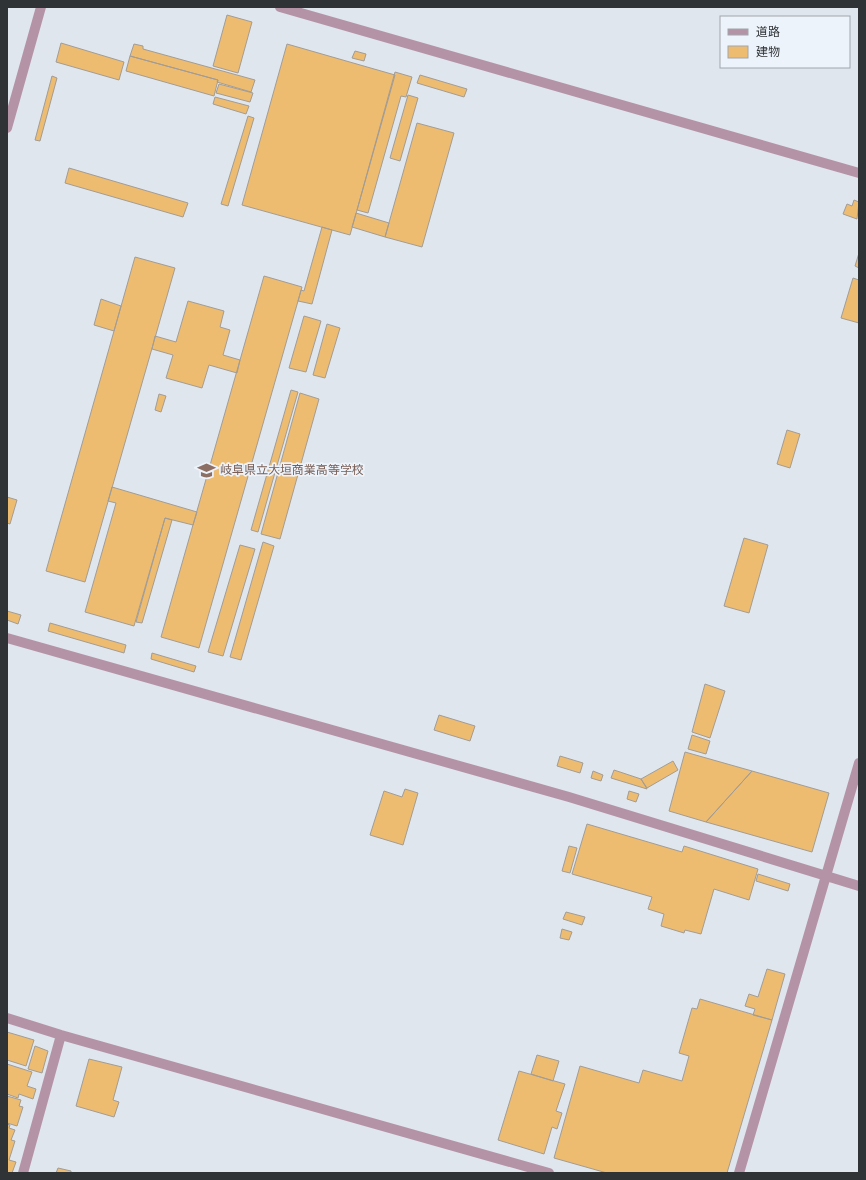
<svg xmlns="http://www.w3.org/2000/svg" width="866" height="1180" font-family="Figtree,'Noto Sans JP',sans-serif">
<rect width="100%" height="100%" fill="#dfe6ee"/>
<path fill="#edbc70" stroke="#a29c95" d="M227,15l25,7 -14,51 -25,-7z
M61,43l63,19 -5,18 -63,-18z
M134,44l9,2v3l112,31 -4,12 -34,-10 1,-2 -88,-24z
M287,44l108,31 -45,160 -108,-30z
M355,51l11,3 -2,7 -12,-3z
M130,56l88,24 -4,16 -88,-25z
M395,72l17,5 -6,20 -5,-1 -33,117 -11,-3z
M420,75l47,14 -3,8 -47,-14z
M52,76l5,2 -17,63 -5,-1z
M219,84l34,9 -3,9 -34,-9z
M408,95l10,3 -18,63 -10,-3z
M215,97l34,9 -3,8 -33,-10z
M248,116l6,2 -26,88 -7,-2z
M417,123l37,10 -32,114 -37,-10z
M69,168l119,35 -5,14 -118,-34z
M854,200l5,2 -2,17 -14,-5 4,-10 5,2z
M356,213l33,10 -4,14 -33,-10z
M322,227l10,3 -20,74 -14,-3 3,-11 3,1z
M859,253v15l-4,-2z
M135,257l40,11 -90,314 -39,-11z
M264,276l38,11 -103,361 -38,-11z
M853,278l6,2v43l-18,-5z
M101,299l20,7 -7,25 -20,-6z
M188,301l36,10 -4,16 10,3 -7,25 17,5 -3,13 -28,-8 -7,23 -36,-10 7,-23 -21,-6 3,-13 21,6z
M304,316l17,5 -15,51 -17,-4z
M327,324l13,4 -15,50 -12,-3z
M291,390l7,2 -40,140 -7,-2z
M300,393l19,6 -39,140 -19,-5z
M159,394l7,2 -5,16 -6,-2z
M787,430l13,4 -10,34 -13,-4z
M112,487l85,25 -4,13 -28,-7 -31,108 -49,-14 31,-109 -8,-2z
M7,497l10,3 -7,24 -3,-1z
M165,518l7,2 -30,103 -6,-1z
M744,538l24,7 -19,68 -25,-7z
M263,542l11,4 -33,114 -11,-3z
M240,545l15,4 -32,107 -15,-4z
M7,611l14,4 -3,9 -11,-4z
M50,623l76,22 -2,8 -76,-22z
M152,653l44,13 -2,6 -43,-13z
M705,684l20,7 -15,47 -18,-6z
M439,715l36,11 -5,15 -36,-11z
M692,735l18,6 -4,13 -18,-5z
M685,752l67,19 -46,51 -37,-11z
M560,756l23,7 -3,10 -23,-7z
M673,761l5,9 -31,18 -6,-9z
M614,770l27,9 6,10 -36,-11z
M593,771l10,4 -2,6 -10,-3z
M752,771l77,22 -17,59 -106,-30z
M405,789l13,4 -15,52 -33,-10 14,-44 18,6z
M629,791l10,3 -3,8 -9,-3z
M587,824l95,28 2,-6 74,23 -9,31 -35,-11 -13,45 -16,-4 -1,3 -23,-7 3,-12 -16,-5 4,-12 -80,-23z
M569,846l8,2 -7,25 -8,-2z
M758,874l32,10 -2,7 -32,-10z
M566,912l19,5 -3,8 -19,-6z
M562,929l10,3 -3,8 -9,-2z
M767,969l18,5 -13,46 -19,-5 2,-6 -10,-3 4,-12 9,3z
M700,999l72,21 -45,153h-120l-53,-15 26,-92 59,17 4,-13 39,11 7,-25 -10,-3 13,-45 5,1z
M7,1032l27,8 -8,26 -19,-6z
M35,1046l13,5 -6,22 -14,-4z
M537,1055l22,6 -6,20 -22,-7z
M89,1059l33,8 -9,33 6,2 -5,15 -38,-11z
M7,1064l25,8 -5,14 9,3 -3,10 -14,-5 -1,4 -11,-4z
M519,1071l46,13 -9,27 6,2 -5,16 -5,-2 -8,27 -46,-14z
M7,1096l14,4 -2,6 4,1 -6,19 -10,-3z
M7,1124l3,1 -1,3 6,2 -4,10 4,1 -6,19 7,2 -4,11h-5z
M58,1168l13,3v2h-15z"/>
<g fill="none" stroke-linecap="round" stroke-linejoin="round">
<path stroke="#b593a7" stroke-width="10" d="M280,7l579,166
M7,128l34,-121
M7,638l562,159 290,89
M7,1018l54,17 488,138
M23,1173l38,-138
M739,1173l120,-410"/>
</g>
<defs>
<symbol id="school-bare" viewBox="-9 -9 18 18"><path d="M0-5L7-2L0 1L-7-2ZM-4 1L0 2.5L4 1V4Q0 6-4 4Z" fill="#8d6e63" stroke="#edf3fb" stroke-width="2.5" paint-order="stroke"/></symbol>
</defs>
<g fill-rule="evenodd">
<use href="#school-bare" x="194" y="458" width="25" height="25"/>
</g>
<g text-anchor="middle" stroke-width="3.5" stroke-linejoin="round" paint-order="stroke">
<g font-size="12" fill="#785e54" stroke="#edf3fb" text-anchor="start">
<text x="220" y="474">岐阜県立大垣商業高等学校</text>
</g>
</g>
<rect width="866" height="1180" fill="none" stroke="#303336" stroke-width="16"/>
<rect x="720" y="16" width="130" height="52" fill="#edf3fb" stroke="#a1a6ac"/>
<rect x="728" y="29" width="20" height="6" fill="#b593a7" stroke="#a1a6ac"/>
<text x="756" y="36" font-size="12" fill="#303336">道路</text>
<rect x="728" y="46" width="20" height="12" fill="#edbc70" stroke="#a1a6ac"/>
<text x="756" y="56" font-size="12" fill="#303336">建物</text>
</svg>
